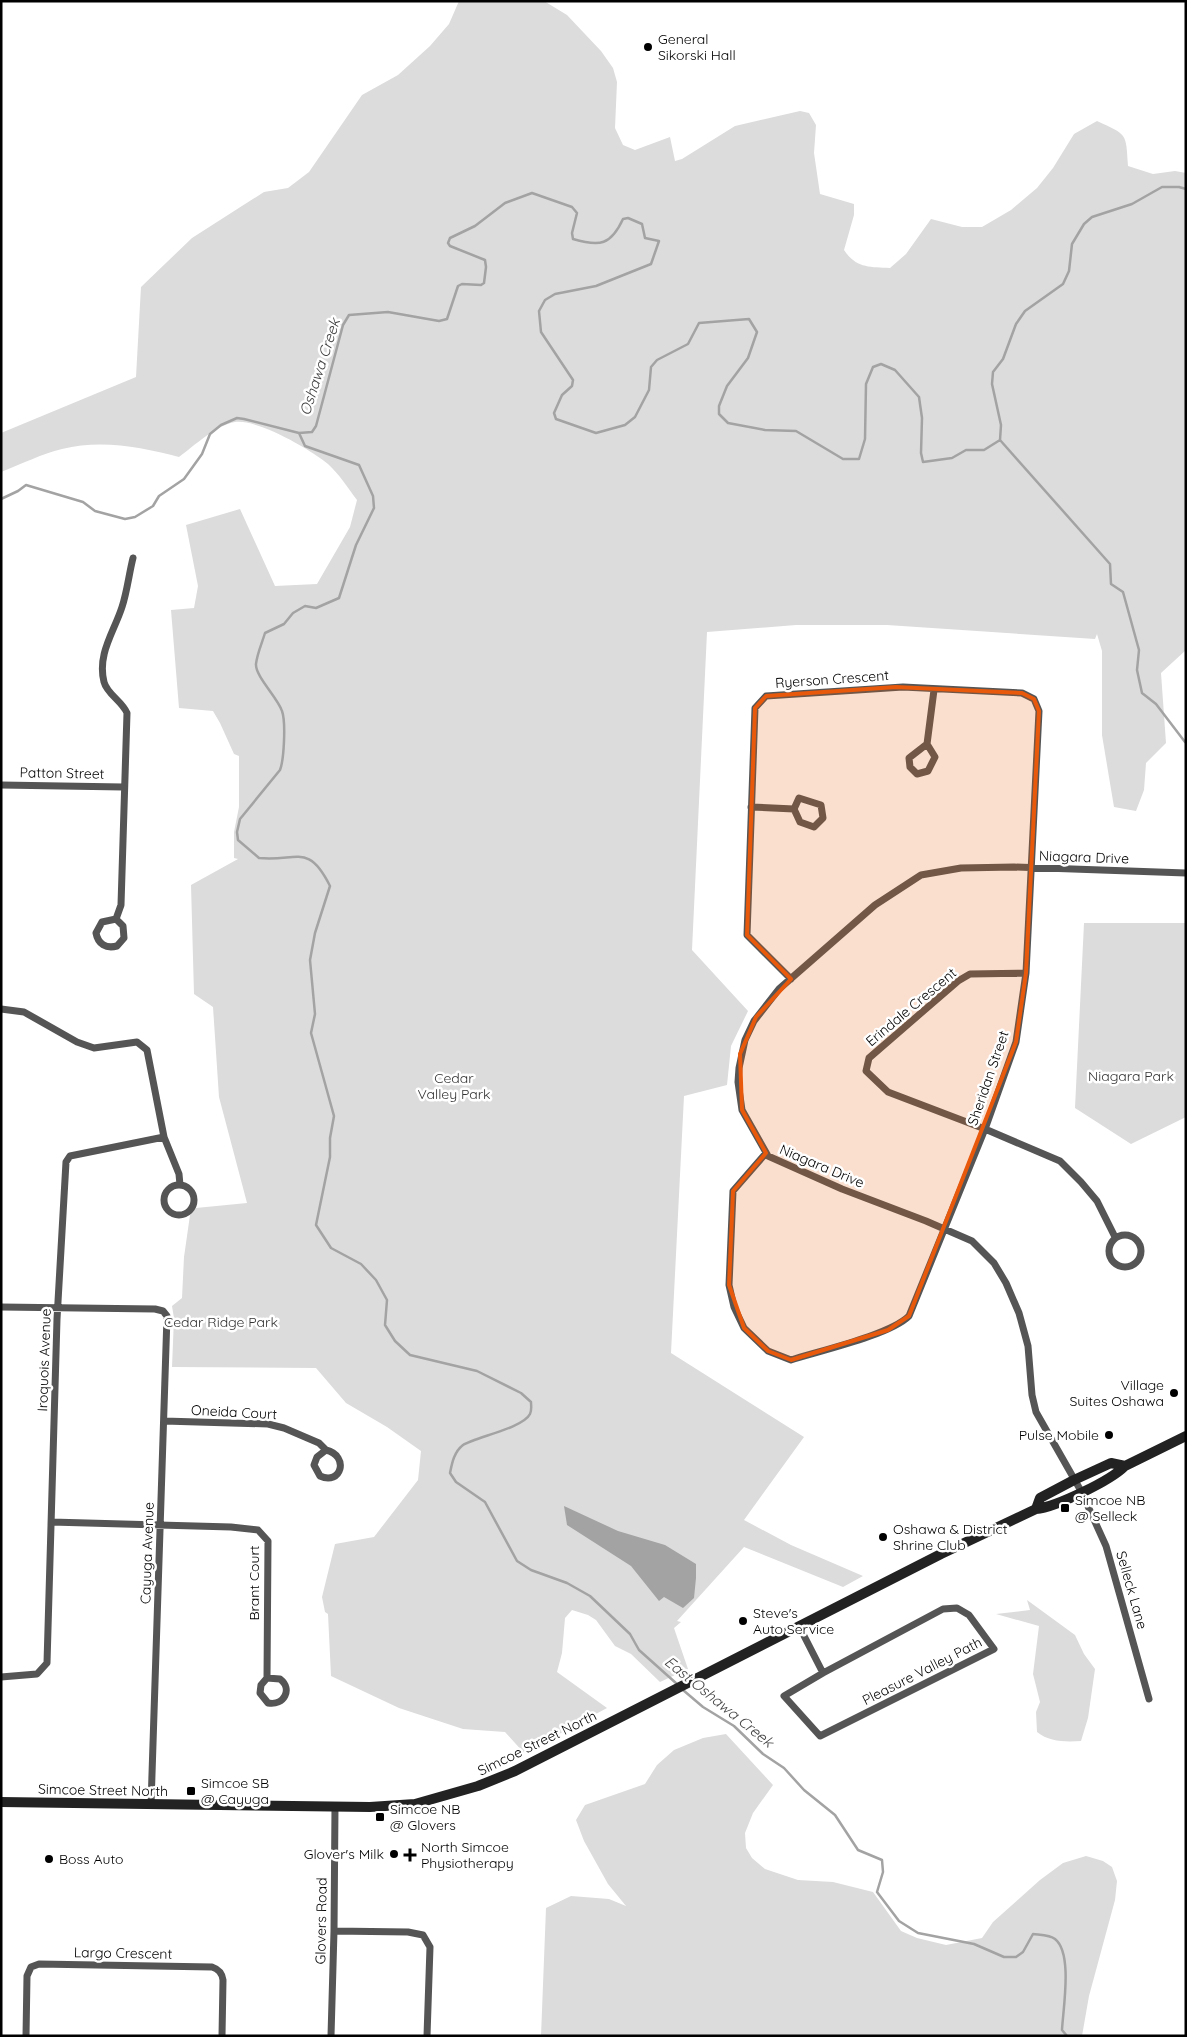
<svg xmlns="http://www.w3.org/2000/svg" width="1187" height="2037" font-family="Quicksand,sans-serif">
<rect width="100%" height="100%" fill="#fff"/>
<path fill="#dcdcdc" d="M459,1h85l23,14 34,36 12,17 4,14 -2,46 8,17 12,5 35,-13 5,24 7,-2 53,-33 65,-15 9,2 7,12 -2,28 6,41 34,10v11l-10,35c12,18 25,17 46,18l16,-14 25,-35 31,8h20l29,-17 26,-22 16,-20 21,-34 23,-13c30,14 29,11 31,45l25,8 22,-3 11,2v477l-25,23 5,70 -20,20 -2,27 -8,21 -22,-4 -12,-72v-84l-5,-17 -2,5 -208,-14h-91l-89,7 -15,318 56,61 -17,35 -4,39 -43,11 -13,257 133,84 -60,83 47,25 72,31 -20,11 -99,-40 -67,74 4,1 -7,6 1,3 13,38 -28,13 -29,-28 -16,-8 -19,-26 -8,-5 -16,-5 -7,8 -3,35 -5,19 50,36 -83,45 -19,-21 -42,-3 -64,-21 -68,-32 -3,-62 -3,-2 -3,-15 13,-53 39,-7 44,-57 3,-29 -34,-24 -41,-24 -30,-35 -144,-1 2,-49 -2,-12 10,-8 2,-41 6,-42 6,-7 51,-5 -28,-106 -6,-90 -19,-13 -3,-109 47,-26 -4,-1v-26l5,-25v-51l-5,-2 -14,-31 -7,-12 -34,-3 -8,-98 23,-2 4,-22 -12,-61 54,-16 35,77 42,-2 33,-57 7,-27c-9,-12 -18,-26 -29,-36 -18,-15 -70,-45 -93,-42 -19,3 -41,24 -56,35 -37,-10 -78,-18 -117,-8 -20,5 -41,15 -61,23v-39l135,-56 5,-90 51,-49 72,-46 24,-4 21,-16 53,-77 36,-20 32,-29 19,-22z
M1084,923h102v194l-55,27 -56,-36z
M1027,1600l48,35 9,19 11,15 -7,49 -7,23c-15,1 -32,1 -44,-9l-1,-20 4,-10 -7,-28 6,-48 -43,-12 34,-4z
M726,1734l47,51 -20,28 -8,20 1,15 6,10 13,11 33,11 35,2 40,10 28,39 16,7 29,7 36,-7 11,-16 47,-42 23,-17 23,-7 17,5 9,6 5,14 -2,19 -26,96 -7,40h-541l5,-128 25,-12 38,3 17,7 -18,-22 -24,-43 -8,-21 9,-15 60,-21 12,-19 17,-15 29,-12z"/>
<path fill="#a3a3a3" d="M564,1506l54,25 47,14 31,19v14l-2,20 -11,10 -19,-11 -5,4 -28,-35 -64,-41z"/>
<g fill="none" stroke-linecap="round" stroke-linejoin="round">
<path stroke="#a3a3a3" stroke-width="2.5" d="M299,433l6,13 54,19 14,31 1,12 -18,37 -17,53 -23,10 -11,-2 -12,7 -9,11 -19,9c-3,10 -8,21 -9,31 -1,12 22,34 26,47 4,11 2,49 -2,59l-40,49 -3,13 1,8 21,18c38,4 49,-16 71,28l-15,47 -5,27 5,54 -4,19 23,83 -4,22v19l-14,68 15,23 30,16 15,16 11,20 -2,25 10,16 15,14 67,16 44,22 10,9c0,4 1,8 -1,12 -7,14 -54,23 -67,31 -9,7 -11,18 -13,28l6,9 29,20 32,59 14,9 36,13 23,13 40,38 9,16 38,34
M1000,440l110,124 1,20 12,8 16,58 -2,20 5,23 14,11 29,38
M1000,440l1,-15 -9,-41 1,-12 10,-13 13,-35 9,-13 38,-27 6,-13 3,-27 12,-20 8,-7 40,-13 30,-17h17l7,2
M1,499l17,-8 8,-6 57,17 12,9 30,8 10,-2 18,-11 6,-10 25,-17 18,-25 8,-20 11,-9 16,-7 7,1 55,14 13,-1 4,-6 27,-101 6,-10 39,-3 51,9 8,-2 11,-33 4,-2 19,1 3,-2 2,-16 -1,-7 -35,-14 -2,-3 2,-5 25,-12 30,-23 27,-10 40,14 5,6 -5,20 1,6c27,8 38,6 50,-20l5,-1 14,6 3,14 14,3 -8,23 -55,22 -41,8 -10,6 -6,11 2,21 32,48 -1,6 -10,9 -8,18 2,6 40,14 29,-8 10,-8 14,-27 2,-23 6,-7 31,-16 11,-21 50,-4 8,13 -9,26 -21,28 -8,20v8l9,9 37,7 31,1 47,28h16l6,-20 1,-55 7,-17 8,-3 14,6 24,27 3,21 -1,35 2,9 29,-4 14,-8h18l16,-10
M683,1690l20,17 31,19 29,28 21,14 20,22 31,25 23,35 24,10 1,12 -6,20 22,29 19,12 56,11 30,13h12l7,-5 10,-18c7,1 17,1 22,5 18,14 8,70 7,91l5,6"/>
<path stroke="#555" stroke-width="7" d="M927,744l-18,14 1,9 7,7 11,-3 7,-14 -8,-13 7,-54
M1,785l122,2
M751,807l43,2 5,-11 22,7 2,13 -9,9 -14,-5 -6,-13
M116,919l7,7 1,12 -7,8c-11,3 -19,-2 -21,-13l6,-11 14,-3 5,-14 6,-192c-5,-12 -20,-19 -23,-31 -7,-28 10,-50 18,-75 5,-15 7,-33 11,-49
M1026,973l-56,1 -12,7 -89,77 -3,13 22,21 97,37 75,32 21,21 16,19 18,36
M1,1009l23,3 53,30 17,6 43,-6 10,8 17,87 15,37 1,11
M766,1153l-33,38 -4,94 5,22 10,21 24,23 23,9c28,-9 99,-25 118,-44l76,-187 31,-87 10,-69 13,-262 -5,-12 -12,-6 -119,-6 -137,9 -11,12 -8,227 44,44
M164 1200a15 15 0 1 1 30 0a15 15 0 1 1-30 0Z
M1109 1251a16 16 0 1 1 32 0a16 16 0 1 1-32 0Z
M1,1307l154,2 8,2 4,5 -16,489
M164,1421l104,3 16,4 35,15 7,7 -9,7 -3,8 6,11c21,10 30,-20 6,-26
M51,1522l180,5 27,3 10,11 -1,137 -6,7 -1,8 8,10c16,3 25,-14 12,-24l-13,-1
M799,1626l24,47 -39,23 36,40 174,-87 -25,-34 -12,-7 -14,1 -120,64
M1,1677l36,-3 10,-11 10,-344 9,-157 4,-6 94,-19
M1149,1699l-43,-153 -25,-55 -45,-79 -4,-17 -4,-49 -9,-33 -13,-30 -12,-20 -22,-22 -46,-20 -84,-32 -74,-33 -26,-46 -4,-28 1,-14 6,-28 9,-19 25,-32 96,-84 46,-30 40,-7 53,-1 172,6
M334,1931l74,1 15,3 7,12 -3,89
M26,2036l1,-60 4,-9 8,-3 173,3c6,2 10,5 11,13l-1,56
M331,2036l3,-105 1,-124"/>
<path stroke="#222" stroke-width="10" d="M1036,1509l4,-11 34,-18 37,-17 14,3
M1,1802l369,5 45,-3 63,-18 37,-15 426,-217 95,-45c20,-2 74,-28 89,-43l61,-30"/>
</g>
<path fill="#e8590c" fill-opacity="0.2" stroke="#e8590c" stroke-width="4" stroke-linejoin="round" d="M896,687l126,6 12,6 5,12 -13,262 -10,69 -107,274 -21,14 -97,30 -23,-9 -24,-23 -15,-43 4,-94 33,-38 -24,-43 -2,-56 16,-37 35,-38 -44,-44 8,-227 11,-12z"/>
<g fill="#000" stroke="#fff" stroke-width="2">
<circle cx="648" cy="47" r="5"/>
<circle cx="1174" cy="1393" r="5"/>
<circle cx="1109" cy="1435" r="5"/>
<rect x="1060" y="1503" width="10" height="10" rx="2.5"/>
<circle cx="883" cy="1537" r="5"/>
<circle cx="743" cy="1621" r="5"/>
<rect x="186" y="1786" width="10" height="10" rx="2.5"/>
<rect x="375" y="1812" width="10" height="10" rx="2.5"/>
<circle cx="394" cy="1854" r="5"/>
<path d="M407.5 1847.5h5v5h5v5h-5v5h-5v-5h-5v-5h5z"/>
<circle cx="49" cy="1859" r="5"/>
</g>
<g text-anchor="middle" stroke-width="5" stroke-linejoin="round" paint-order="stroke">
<g font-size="14" fill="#000" stroke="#fff" text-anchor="start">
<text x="658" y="44">General<tspan x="658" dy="16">Sikorski Hall</tspan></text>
<text x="1164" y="1390" text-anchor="end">Village<tspan x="1164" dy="16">Suites Oshawa</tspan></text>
<text x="1099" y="1440" text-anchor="end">Pulse Mobile</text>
<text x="1075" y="1505">Simcoe NB<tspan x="1075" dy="16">@ Selleck</tspan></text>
<text x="893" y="1534">Oshawa &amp; District<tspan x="893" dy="16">Shrine Club</tspan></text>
<text x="753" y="1618">Steve's<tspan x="753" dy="16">Auto Service</tspan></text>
<text x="201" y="1788">Simcoe SB<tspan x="201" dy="16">@ Cayuga</tspan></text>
<text x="390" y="1814">Simcoe NB<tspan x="390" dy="16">@ Glovers</tspan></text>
<text x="421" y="1852">North Simcoe<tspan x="421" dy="16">Physiotherapy</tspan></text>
<text x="384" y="1859" text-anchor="end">Glover's Milk</text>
<text x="59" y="1864">Boss Auto</text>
</g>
<g font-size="14" fill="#000" stroke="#fff">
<text transform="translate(832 679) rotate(-4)" y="5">Ryerson Crescent</text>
<text transform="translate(62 773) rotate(1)" y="5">Patton Street</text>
<text transform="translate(1084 857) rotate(2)" y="5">Niagara Drive</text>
<text transform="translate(911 1007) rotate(-40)" y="5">Erindale Crescent</text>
<text transform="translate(988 1078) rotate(-71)" y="5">Sheridan Street</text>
<text transform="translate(822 1166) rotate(23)" y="5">Niagara Drive</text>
<text transform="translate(44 1360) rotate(-88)" y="5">Iroquois Avenue</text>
<text transform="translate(234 1412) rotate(3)" y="5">Oneida Court</text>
<text transform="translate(147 1553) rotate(-88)" y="5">Cayuga Avenue</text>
<text transform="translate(254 1583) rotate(-90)" y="5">Brant Court</text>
<text transform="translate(1132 1590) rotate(74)" y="5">Selleck Lane</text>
<text transform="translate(922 1671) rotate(-27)" y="5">Pleasure Valley Path</text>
<text transform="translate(537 1743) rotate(-26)" y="5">Simcoe Street North</text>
<text transform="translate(103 1790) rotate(1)" y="5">Simcoe Street North</text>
<text transform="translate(321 1921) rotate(-89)" y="5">Glovers Road</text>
<text transform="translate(123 1953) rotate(1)" y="5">Largo Crescent</text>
</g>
<g font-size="14" fill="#333" stroke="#fff">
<text x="1131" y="1081">Niagara Park</text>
<text x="454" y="1083">Cedar<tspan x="454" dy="16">Valley Park</tspan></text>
<text x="221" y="1327">Cedar Ridge Park</text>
</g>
<g font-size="15" font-style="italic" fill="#444" stroke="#fff">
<text transform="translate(320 367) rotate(-72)" y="5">Oshawa Creek</text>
<text transform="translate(719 1702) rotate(39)" y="5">East Oshawa Creek</text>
</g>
</g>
<rect width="1187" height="2037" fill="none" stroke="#000000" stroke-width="5"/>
</svg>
